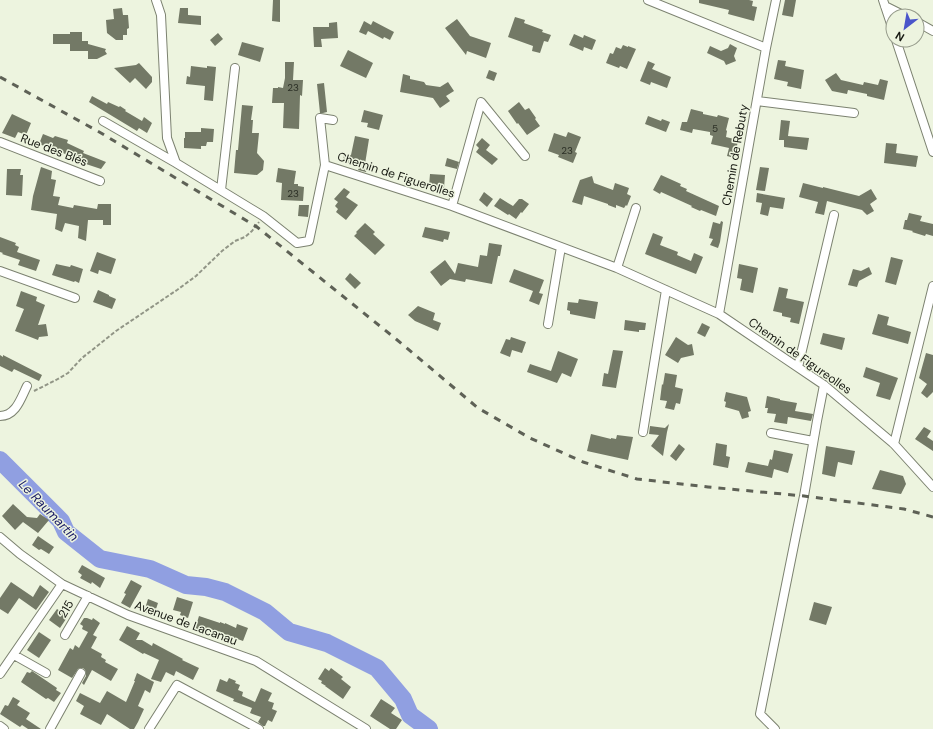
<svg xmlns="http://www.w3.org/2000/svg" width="933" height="729" font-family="'DM Sans',sans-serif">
<rect width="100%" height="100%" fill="#edf4df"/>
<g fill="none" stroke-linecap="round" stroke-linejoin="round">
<path stroke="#909fe1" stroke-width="18" d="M0,460l61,61 5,11 34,27 50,10 36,16 20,2 19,5 40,20 24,20 38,11 50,25 26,31 7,16 19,14"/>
</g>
<path fill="#737966" d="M273,0h7v22l-8,-1z
M699,0h50l4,1 -1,5 5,1 -3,14 -26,-7 1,-4 -30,-7z
M785,0h11l-3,17 -11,-2z
M122,8l1,7h5l1,13 -2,1v6h-4v5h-7l-9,-7 -1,-13 8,-1 -1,-10z
M180,8h8v7l13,1v9l-23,-2z
M515,17l10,3 -1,3 19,7 -1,2 9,3 -3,7 -4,-1 -4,12 -8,-2 1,-5 -25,-9z
M457,19l13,17 21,7 -5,15 -19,-7 -1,4 -21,-27z
M364,21l7,4 2,-4 21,11 -4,8 -6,-3 -1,2 -15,-8 -2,4 -7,-3z
M337,22l1,16 -17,1 1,8h-8l-1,-20h16v-4z
M70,32h12v9h6v3l18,5 -1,2 2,3 -10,5h-9v-8h-18v-7h-17v-10h17z
M218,33l5,6 -8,7 -5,-6z
M574,34l9,4 1,-3 12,5 -4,10 -8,-3 -1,4 -14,-6z
M242,42l22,6 -4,14 -22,-7z
M730,44l7,4 -3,8 2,5 -10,4 -2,-4 -17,-8 3,-7 11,5 7,-3z
M623,45l5,2v-1l8,3 -9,20 -7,-3 -1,2 -13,-5 4,-10 3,1 3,-7 5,2z
M348,50l25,13 -7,15 -26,-12z
M778,60l8,1 -1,5 19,4 -3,19 -14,-3 1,-4 -14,-3z
M648,61l7,3 -3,5 19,8 -4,11 -16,-6 -1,3 -10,-4z
M285,62h9l-1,18h10l-1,16 -2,-1 -1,34 -16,-1 1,-25h-12l1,-15h5v-1l5,1 2,-10z
M139,63l13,14v5l-6,7 -11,-11 -5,5 -16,-15 22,-3z
M191,66l16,2v-2l9,1 -3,34 -9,-1 1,-14 -19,-2 1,-8 3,1z
M489,70l8,3 -3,8 -8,-3z
M836,73l5,7 22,5 1,-3 14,3 2,-6 8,2 -4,19 -17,-4v-2l-19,-4 -1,4 -15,-3 -7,-11z
M403,74l7,2v3l14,3 2,3 14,2 8,-5 6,9 -8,5 4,5 -10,7 -7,-10 -33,-6z
M324,83l3,29 -4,1h-3l-3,-29z
M92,96l15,8 1,-2 11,5 1,-1 6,4 -1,1 17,10 2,-4 8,6 -5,10 -8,-5 -2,3 -48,-29z
M519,102l6,8 4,-2 7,10 -1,1 5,7 -13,9 -9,-12 -1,1 -9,-13z
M242,105l11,1 -2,14h2l-1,13h7l-2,20 7,8 -1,9 -6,5 -23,-2 2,-23h2z
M691,109l12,3v2l14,3 1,-2 11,3 -3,12 1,1 -1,6 12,3 -3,18 -8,-2 2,-8 -18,-4 2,-8 -3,-1v-3l-17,-3 -1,4 -12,-3 2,-8h5z
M364,110l19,5 -4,15 -12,-3 1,-4 -7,-1z
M12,114l19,9 -5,12 -8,-3 -3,6 -13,-5z
M648,116l13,5 1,-2 8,3 -4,10 -21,-8z
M781,120l9,1 -2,15 21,2 -2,12 -23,-3v-7h-5z
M201,128l13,1 -1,13h-6l-1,4h-5v3l-17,-1v-10h1v-6h16z
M568,132l13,5 -6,15 2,1 -4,10 -15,-6 1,-2 -11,-4 6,-18 12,4z
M43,134l10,4 2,-2 13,4 -1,3 17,8 -1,2 13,5 10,4 -5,7 -21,-7v-1l-17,-8 -1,2 -11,-4 1,-2 -13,-5z
M355,136l14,3 -4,25 3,1 -2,7 -8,-2 2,-4 -17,-4 1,-8 7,1z
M482,138l8,7 -4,5 12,9 -6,6 -16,-13 3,-4 -3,-3z
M886,143l11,1 -1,9 22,3 -2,11 -32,-4z
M447,158l12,4 -2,7 -12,-3z
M41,167l11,4 -1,8 5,1 -3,16 7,1 -2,8 15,3 1,-3 23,4 1,-5h13v21h-8v-5h-15l-2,21 -8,-3 1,-12 -14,-3 -3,9 -7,-3 2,-15 -26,-4 2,-14z
M760,167l9,1 -4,23 -9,-1z
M278,168l18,3 -2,13h4v2l6,1 -1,14 -22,-1 1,-17 -6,-1z
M7,169h14l-1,6h3l-1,21 -16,-1z
M430,174l15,1 -1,13 -15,-2z
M661,175l20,9 -1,2 7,3 -1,2 33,15 -3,10 -15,-6 -1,1 -9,-4 1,-1 -31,-14 -1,2 -7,-4z
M592,176l2,7 19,7 2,-7 14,5 -2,6 4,2 -4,10 -1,-1 -2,3 -8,-3v3l-8,-3v-1l-24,-8 -2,9 -10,-3 8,-22z
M803,183l20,5v-1l36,9 12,-7 6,10 -7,5 4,7 -7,4 -5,-5 -35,-9 -3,14 -9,-2 3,-11 -19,-5z
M344,188l6,4 -4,5 12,8 -12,15 -10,-8 2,-3 -3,-3 3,-4 -4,-3z
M484,192l9,7 -6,8 -8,-7z
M757,193l28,5 -2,11 -13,-2 -2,9 -8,-2 2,-11 -6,-1z
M500,198l13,8 6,-7h3l7,5 -7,9 -1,-1 -5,7 -7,-5 -1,1 -14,-9z
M299,205h10l-1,12 -10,-1z
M909,213l13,3 -2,5 13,3v12l-7,-2 -1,2 -13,-4 1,-1 -10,-2 2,-9h2z
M721,221l2,1 -3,20 -2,6 -8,-3 3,-6 -4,-1 4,-16 7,2z
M365,223l10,9 -2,2 12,11 -10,10 -21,-19 3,-3 -1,-1z
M425,227l25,5 -2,8 -4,-1 -1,3 -21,-5z
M653,233l10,4 -3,8 18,7 -1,3 14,6 3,-8 9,4 -7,17 -51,-20z
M0,237l16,6 -1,2 4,2 -2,5 23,8 -4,11 -18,-6 2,-5 -18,-6 1,-1 -3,-1z
M489,243l13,2 -2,11h-2l-6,28 -26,-5 -1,3 -15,-3 -9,7 -11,-14 15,-12 10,14 3,-11 20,4 2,-12 7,1z
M97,252l19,7 -5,15 -12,-4 -1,4 -8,-3z
M891,257l12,3 -7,25 -11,-3z
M56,264l14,3 1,-2 12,4 -4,14 -4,-2 -1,1 -22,-7z
M739,264l19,4 -5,25 -13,-3 2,-11 -5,-1z
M869,267l3,7 -13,7 -2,6 -9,-2 5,-16 8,2z
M514,269l30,11 -5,13 4,1 -4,11 -10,-4 4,-10 -24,-9z
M350,273l11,10 -6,6 -10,-10z
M779,287l9,2 -2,9 18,4 -5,22 -9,-2 1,-4 -9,-2v-3l-9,-2z
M98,290l11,5v1l7,3 -4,10 -19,-7z
M21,291l16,6 -1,4 9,4 -7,20 8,-1 2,12 -9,1 -1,3 -23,-9 9,-22 -8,-3z
M579,299l19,3 -3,17 -25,-5v-3l-3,-1 1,-8 10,1z
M418,306l17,7 -2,7 8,3 -3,8 -23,-10 -7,-6z
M878,314l11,3 -2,8 24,7 -3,12 -36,-10z
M625,320l21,3 -1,7h-6v2l-15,-2z
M702,323l8,4 -5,10 -8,-4z
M823,333l22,5 -3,12 -22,-6z
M511,337l15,5 -4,11 -10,-3 -2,7 -10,-4 6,-14 4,1z
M676,337l12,8 4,-1 2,11 -13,3 -3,5 -13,-8z
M613,350l10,1 -7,37 -14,-2 2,-13 4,1z
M558,351l20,8 -7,18 -9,-4 -5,10 -30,-11 3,-8 21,7z
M926,353l7,2v37l-6,6 -6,-5 6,-9 -8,-6z
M0,355l3,2v-2l39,20 -3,6 -25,-12 -2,3 -12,-6z
M866,367l32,11 -8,22 -14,-4 4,-13 -17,-6z
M665,373l12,2 -2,12 8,2 -3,15 -4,-1 -2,7 -9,-2 2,-7 -7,-1 2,-16 1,1z
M726,392l21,5 4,14 -3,1 1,5 -7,2 -3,-8 -14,-4 1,-5 -2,-1z
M767,396l13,3v1l17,3 -2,8 18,3 -2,7 -23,-4 -1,7 -13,-2 2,-8 -9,-1 1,-5h-3z
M669,424l-2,8 -4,24 -12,-10 8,-11 -10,-1 1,-8 15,2z
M924,427l7,4 -4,6 6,4v10l-18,-12z
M591,434l20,5v-1l5,1 1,-4 16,2 -5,23 -41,-9z
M716,443l11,2 -1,11 4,1 -2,11 -15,-3z
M679,444l6,5 -9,12 -6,-5z
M826,446l29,5 -3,14 -14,-3 -3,15 -13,-3z
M774,450l19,4 -5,19 -14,-4 -2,9 -27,-6 3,-10 20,4 2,-7 2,1z
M880,470l23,6 3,8 -5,10 -29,-5z
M13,504l14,13 10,1 3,-4 9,6 -11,13 -15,-11 -8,8 -13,-14z
M38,536l16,11 -5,7 -8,-5 -2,1 -7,-5z
M82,565l23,13 -5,10 -8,-6 -1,2 -11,-6 2,-3 -4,-3z
M131,580l11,6 -12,22 -9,-5 5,-9 -2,-1z
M11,582l22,15 7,-12 9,7 -13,18 -17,-12 -11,16 -8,-5v-11z
M177,597l16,5 -5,16 -8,-3 1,-3 -8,-2z
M148,599l10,4 -4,12 -10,-3z
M814,602l18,5 -6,18 -17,-5z
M57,609l11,7 -8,12 -11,-8z
M199,616l21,7v-1l5,2v-1l11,5 1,-4 11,4 -5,13 -35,-13 -2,5 -11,-4z
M84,618h3l5,2 1,-2 7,5 -7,12 4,2 -6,11 11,6 -1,3 5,3 -1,2 13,7 -7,12 -19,-11 -8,15 -2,-2 4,-7v-3l-1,-3 -2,-2h-2l-3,1 -6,9 -14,-8 12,-22 3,2 2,-5 4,3 9,-16 -6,-3 1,-3 -3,-2z
M127,626l13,7 -4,7h6l10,6 1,-3 30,16 -1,1 17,8 -6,12 -17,-9 -2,5 -8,-4 -5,10 -10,-3 8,-19 -15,-7 -1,1 -24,-14z
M39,632l12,8 -12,18 -12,-8z
M325,668l4,3 2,-3 12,9 -2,2 10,8 -8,12 -18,-13h1l-5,-3 1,-2 -4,-2z
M32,671l25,17 -1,2 5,3 -7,9 -6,-4 -2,1 -25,-17 6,-10 3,1z
M137,673l17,9 -4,11 -5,-3 -7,16 6,3 -6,13 -4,7h-4l-23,-15 -6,11 -21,-11 4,-8 -8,-5 4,-8 20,10 7,-12 19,11 9,-21h-1z
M229,678l7,3 -1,2 5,2 -2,5 5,2 -1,4 13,6 6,-14 11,5 -4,8 6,2 -2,6 5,2 -5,11 -4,-2 -3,6h-2l-5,-4 3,-5 -11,-4 2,-5 -19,-7 1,-2 -18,-8 4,-12 7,3z
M13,697l7,4 -3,4 13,8 -4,6 15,10h-13l-6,-4 -2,2 -20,-13 5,-9 3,1z
M381,699l14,9 -4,5 11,7 -6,9h-6l-20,-13z"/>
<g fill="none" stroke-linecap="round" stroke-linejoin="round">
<defs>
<path id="minor" d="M156,0l5,15 6,123 9,25 87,53 34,27 12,-2 16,-76 127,41 165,62 102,46 105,71 70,59 39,43
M648,0l118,48
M883,0l10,30
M885,6l20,10
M917,22l16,9
M896,40l37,112
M757,101l97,12
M103,121l73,42
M0,142l100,39
M325,165l-5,-47 13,2
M221,190l14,-122
M452,206l29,-104 44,54
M617,268l19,-60
M0,271l75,27
M719,314l47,-266 10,-48
M548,324l13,-77
M798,367l36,-152
M0,416c16,0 21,-18 27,-30
M643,432l23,-142
M771,433l42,8
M894,444l39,-158
M0,537l20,17 42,30 66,31 128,46 110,68
M65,635l23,-39
M14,655l32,18
M0,674l62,-90
M0,726l4,3
M50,729l31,-56
M149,729l28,-44 82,44
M775,729l-15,-15 37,-184 7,-34 13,-75 7,-36"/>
</defs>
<use href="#minor" stroke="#7c8270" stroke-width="10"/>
<path stroke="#919586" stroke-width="2" stroke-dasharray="4 2" stroke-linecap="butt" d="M34,391l22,-11 12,-7 14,-15 34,-27 61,-41 19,-14 26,-25 13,-10 10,-4 7,-6 7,-9"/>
<use href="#minor" stroke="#fff" stroke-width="8"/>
<path stroke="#5e6156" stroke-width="3" stroke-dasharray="7 7" stroke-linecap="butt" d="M0,77l101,56 156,94 139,112 82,69 52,30 53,24 54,17 71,8 96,9 100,13 29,8"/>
</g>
<g text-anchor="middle" stroke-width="3" stroke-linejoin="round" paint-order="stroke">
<g font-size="10" fill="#2c3026">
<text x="293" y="91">23</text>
<text x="715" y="132">5</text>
<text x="567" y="154">23</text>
<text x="293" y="197">23</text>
</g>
<g font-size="12" fill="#151710" stroke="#edf4df">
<text transform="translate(54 150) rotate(21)" y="4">Rue des Blés</text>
<text transform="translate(735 155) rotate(-80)" y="4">Chemin de Rebuty</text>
<text transform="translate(396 175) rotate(18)" y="4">Chemin de Figuerolles</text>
<text transform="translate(800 356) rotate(35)" y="4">Chemin de Figureolles</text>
<text transform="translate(66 609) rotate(-60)" y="4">215</text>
<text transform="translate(186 623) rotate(20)" y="4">Avenue de Lacanau</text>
</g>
<g font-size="13" font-style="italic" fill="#1a1b66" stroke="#edf4df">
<text transform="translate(49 510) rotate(46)" y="5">Le Raumartin</text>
</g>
</g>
<g transform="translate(905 28) rotate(211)"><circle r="19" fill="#edf4df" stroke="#979c8c"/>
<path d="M0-3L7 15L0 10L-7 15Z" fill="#4a55ca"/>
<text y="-6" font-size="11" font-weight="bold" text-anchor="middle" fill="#151710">N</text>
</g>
</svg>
